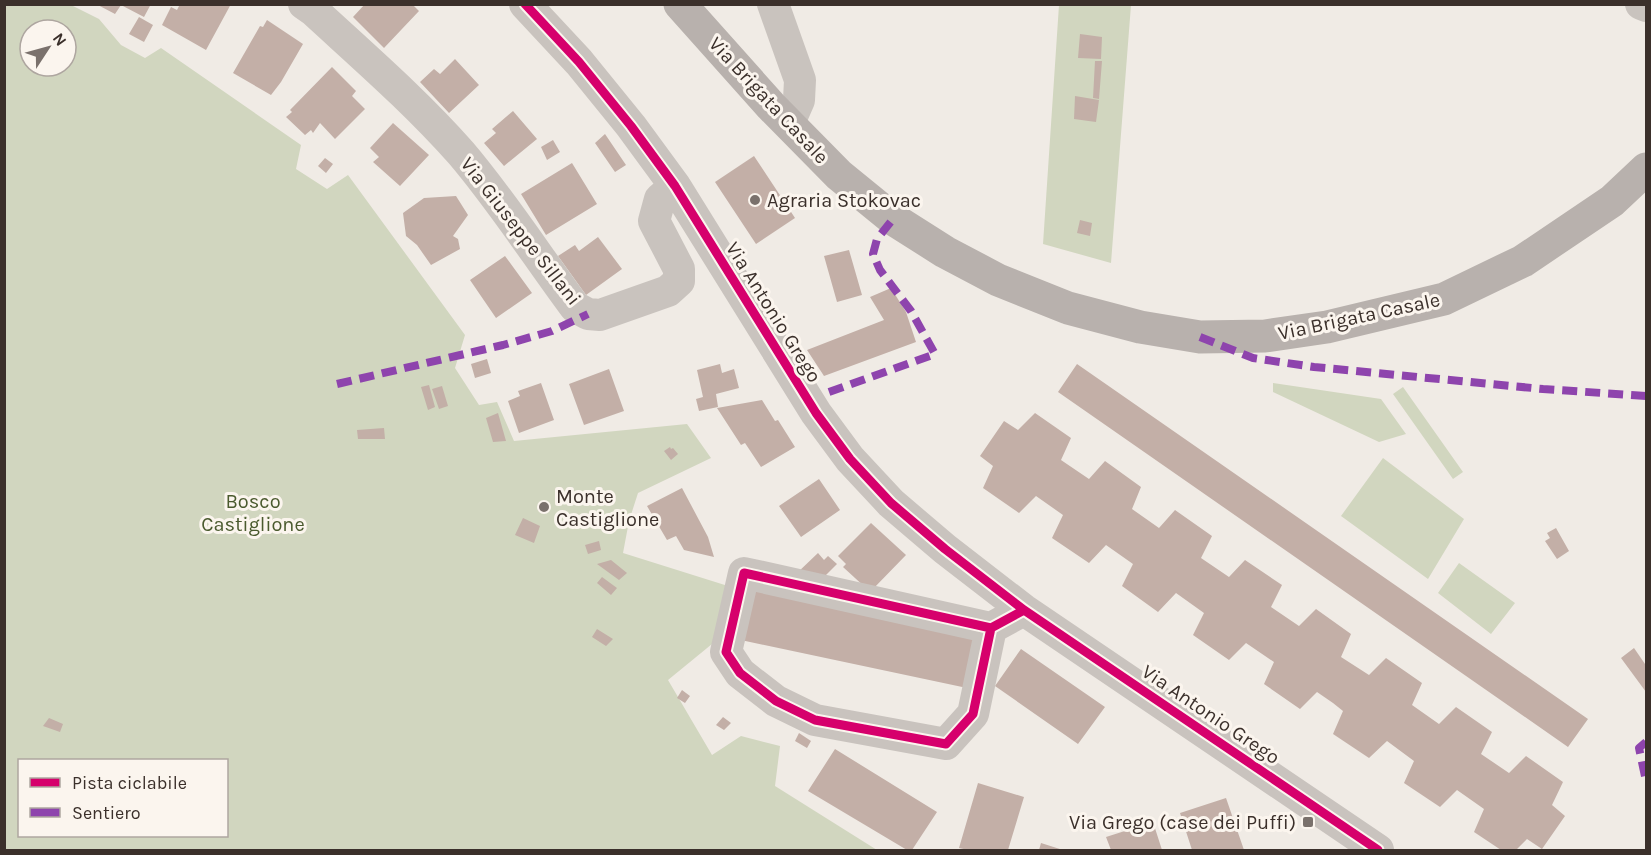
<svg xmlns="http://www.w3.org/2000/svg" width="1651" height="855" font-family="Karla,sans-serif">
<rect width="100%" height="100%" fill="#f0ebe5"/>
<path fill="#d1d6bf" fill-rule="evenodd" d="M5,4l66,1 28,14 22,26 24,13 16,-10 140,97 -5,24 31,20 21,-14 117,160 -10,33 24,37 18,-3 17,39 173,-17 24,34 -73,35 -9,28 -6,32 105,33 -16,58 -44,36 44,75 29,-19 39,10 -5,40 102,64h-872zM30,30h36v36h-36zM20,760h206v76h-206z
M1059,5h72l-20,258 -68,-19z
M1273,383l108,16 25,35 -27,8 -106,-50z
M1403,387l60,85 -10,7 -60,-85z
M1383,458l81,61 -36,60 -87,-63z
M1459,563l56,40 -24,31 -53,-41z"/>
<path fill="#c3afa7" d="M96,4h55l-7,13 -23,-12 -6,9z
M180,4h51l-25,46 -44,-25 9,-18 6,3z
M365,4h47l7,7 -35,37 -31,-31z
M139,17l14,8 -9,17 -15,-8z
M267,20l36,24 -22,38 -10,13 -38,-22 27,-47 3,1z
M1080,34l22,3 -1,22 -23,-1z
M455,59l24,26 -30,28 -29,-31 14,-13 6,5z
M1095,61h7l-3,38 -6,-1z
M332,67l24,24 -4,5 13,13 -30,30 -15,-16 -7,10 -2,-3 -6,5 -19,-18 6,-5 -2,-2z
M1075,96l24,4 -3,22 -22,-3z
M513,111l24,28 -33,27 -20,-23 12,-10 -4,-4z
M393,123l36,32 -29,31 -27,-24 6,-5 -9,-9z
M605,134l21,31 -11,7 -20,-29z
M553,140l7,12 -13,8 -6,-13z
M754,156l41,62 -39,26 -41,-62z
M325,158l8,6 -7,9 -8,-7z
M572,163l25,41 -51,31 -25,-41z
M456,196l12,19 -15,21 5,3 2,10 -29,16 -14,-20 -11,-9 -3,-23 21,-15z
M1080,220l12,3 -2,13 -13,-3z
M598,237l24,32 -36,26 -28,-39 17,-11 4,6z
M849,250l13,45 -25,7 -13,-46z
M505,256l27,37 -36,25 -26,-38z
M891,288l15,24 10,30 -92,34 -17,-26 77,-30 -14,-23z
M487,359l4,14 -16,5 -4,-14z
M720,364l2,9 12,-4 5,19 -23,6 2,13 -19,4 -3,-12 7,-2 -6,-27z
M1077,364l511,355 -20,28 -510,-355z
M609,369l15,42 -40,14 -15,-41z
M541,383l13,37 -35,13 -11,-32 12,-5 -2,-5z
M429,385l6,22 -7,3 -7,-23z
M442,386l6,20 -9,3 -7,-20z
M762,400l13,21 3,-1 17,27 -34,20 -16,-24 -4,2 -24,-37z
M498,413l8,28 -13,1 -7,-24z
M1035,413l36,25 -10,22 28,19 16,-18 36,26 -9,22 27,19 16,-18 37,26 -11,22 28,19 16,-17 37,25 -11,22 28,19 17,-17 35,25 -10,23 28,18 17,-17 36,25 -10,22 27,19 17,-17 36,25 -11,22 28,19 17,-17 37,26 -11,23 13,11 -23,33 -15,-10 -11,11h-15l-27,-18 10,-23 -27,-19 -17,17 -36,-24 10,-22 -27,-20 -18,17 -36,-24 10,-23 -10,-8 -16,-11 -17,17 -36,-25 10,-22 -28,-19 -17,17 -36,-25 11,-22 -28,-20 -18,19 -36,-26 11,-22 -27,-19 -17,18 -37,-25 11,-23 -27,-19 -17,17 -36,-25 10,-22 -13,-10 24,-35 14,9z
M384,428l1,11h-27l-1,-9z
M670,447l1,2 2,-1 5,6 -7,6 -7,-9z
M819,479l21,31 -39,27 -22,-31z
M682,488l26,49 6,20 -30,-7 -8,-14 -9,4 -20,-34z
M523,518l17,8 -6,17 -19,-8z
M871,523l35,32 -34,35 -5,-1 -24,-22 3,-3 -8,-8z
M1556,528l13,23 -12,8 -12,-18 5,-3 -3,-5z
M599,541l2,9 -13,4 -3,-9z
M818,553l6,7 4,-4 9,8 -16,16 -25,-6z
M611,560l16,13 -8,7 -22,-16z
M602,577l15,11 -6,7 -14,-12z
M747,588l231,49 -11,51 -231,-49z
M597,629l16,10 -7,7 -14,-9z
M1634,648l11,16 1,-1v29l-25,-34z
M1021,649l84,58 -27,37 -83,-58z
M682,690l8,6 -5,7 -8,-5z
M723,717l8,6 -7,7 -8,-5z
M49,718l14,6 -3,8 -17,-6z
M799,733l12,8 -4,7 -12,-7z
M835,749l102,63 -25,38h-5l-99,-59z
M978,783l46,14 -16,53h-40l-9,-2z
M1226,798l18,52h-52l-12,-37z
M1153,822l9,28h-51l-5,-13z
M1041,843l22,7h-24z"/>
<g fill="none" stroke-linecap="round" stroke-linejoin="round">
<path stroke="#c9c3be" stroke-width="32" d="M304,4l10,7c50,46 102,91 147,142 41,48 76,103 114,154l13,7 12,1 68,-24 11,-10v-12l-25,-48 6,-22 15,-13
M525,4l54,58 52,64 44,60 141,227 34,46 41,44 54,46 79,61 354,240
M773,4l27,76 -1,20 -10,23
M1641,4l5,2
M991,628l-18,86 -27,30 -131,-24 -39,-19 -36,-28 -14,-21 18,-79 247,55 33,-18"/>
<path stroke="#b8b1ad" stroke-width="33" d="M680,4l91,102 68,69 54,44 52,33 53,28 70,28 72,19 60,10 65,-1 62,-9 117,-28 79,-38 89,-60 34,-32"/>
<path stroke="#8e44ad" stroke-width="8" stroke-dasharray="15 8" stroke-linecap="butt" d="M1200,337l53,21 61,9 229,22 103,7
M337,384l166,-39 49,-14 36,-17
M829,392l106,-38 -24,-43 -31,-41 -7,-16 4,-15 16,-20
M1646,742l-7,6 7,33"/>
<defs>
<path id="cycleway" d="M525,4l54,58 52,64 44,60 141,227 34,46 41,44 54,46 79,61 354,240
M991,628l-18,86 -27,30 -131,-24 -39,-19 -36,-28 -14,-21 18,-79 247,55 33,-18"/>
</defs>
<use href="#cycleway" stroke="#fbf5ee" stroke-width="13"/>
<use href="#cycleway" stroke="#d6006c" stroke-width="9"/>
</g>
<g fill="#7a716c" stroke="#fbf5ee" stroke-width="2">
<circle cx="755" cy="200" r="6"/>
<circle cx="544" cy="507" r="6"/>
<rect x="1302" y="816" width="12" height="12" rx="3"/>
</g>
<g text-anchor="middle" stroke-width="6" stroke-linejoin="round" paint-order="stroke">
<g font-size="20" fill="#3b302b" stroke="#fbf5ee">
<text transform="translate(769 100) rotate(47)" y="7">Via Brigata Casale</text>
<text transform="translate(521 231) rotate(52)" y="7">Via Giuseppe Sillani</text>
<text transform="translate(774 312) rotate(58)" y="7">Via Antonio Grego</text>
<text transform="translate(1359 316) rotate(-12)" y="7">Via Brigata Casale</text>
<text transform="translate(1211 714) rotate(34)" y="7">Via Antonio Grego</text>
</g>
<g font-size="20" fill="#3b302b" stroke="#fbf5ee" text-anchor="start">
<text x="767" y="207">Agraria Stokovac</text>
<text x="556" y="503">Monte<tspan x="556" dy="23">Castiglione</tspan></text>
<text x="1296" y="829" text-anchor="end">Via Grego (case dei Puffi)</text>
</g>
<g font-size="20" fill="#4a5a2e" stroke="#fbf5ee">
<text x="253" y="508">Bosco<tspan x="253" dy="23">Castiglione</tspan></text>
</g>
</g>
<rect width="1651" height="855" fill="none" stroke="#3b302b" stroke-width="12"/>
<rect x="18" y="759" width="210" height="78" fill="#fbf5ee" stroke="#aea6a0" stroke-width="1.5"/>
<rect x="30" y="778" width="30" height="9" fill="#d6006c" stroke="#aea6a0" stroke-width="1.5"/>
<text x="72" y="789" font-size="18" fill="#3b302b">Pista ciclabile</text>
<rect x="30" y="808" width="30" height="9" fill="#8e44ad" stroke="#aea6a0" stroke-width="1.5"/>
<text x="72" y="819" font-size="18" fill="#3b302b">Sentiero</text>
<g transform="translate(48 48) rotate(54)"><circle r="28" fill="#fbf5ee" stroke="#aea6a0" stroke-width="1.5"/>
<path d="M0-4.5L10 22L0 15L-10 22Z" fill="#7a716c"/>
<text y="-9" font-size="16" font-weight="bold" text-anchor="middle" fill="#3b302b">N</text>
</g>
</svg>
